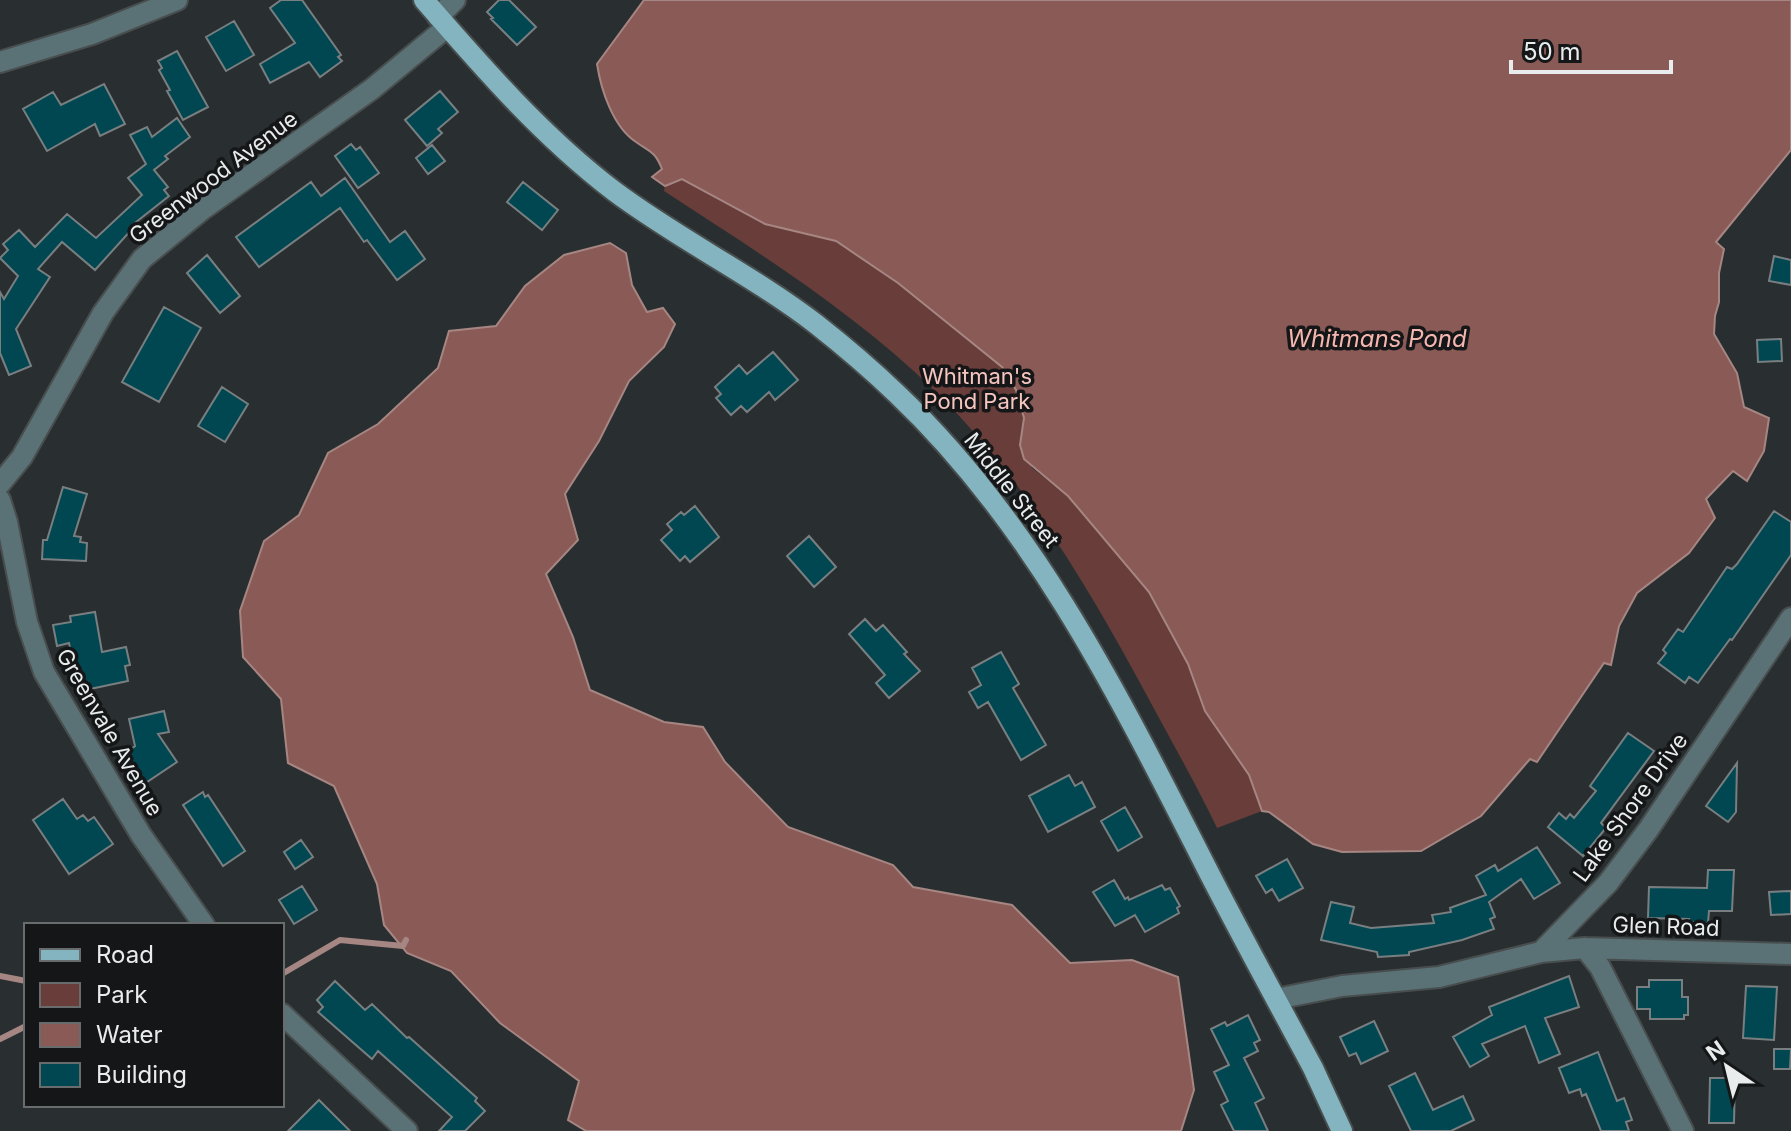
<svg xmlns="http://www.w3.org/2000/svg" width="1791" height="1131" font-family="Inter,sans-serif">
<rect width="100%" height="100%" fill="#292f30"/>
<path fill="#683d3a" d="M681,179l127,54 27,8 63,42 104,84 14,23 8,28 -4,27 12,23 36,28 81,96 39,72 17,47 44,64 13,36 -45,17c-20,-42 -43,-82 -65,-123 -60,-112 -125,-223 -216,-313 -82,-80 -177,-139 -272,-201l1,-5z"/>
<path fill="#8a5a56" stroke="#a68683" stroke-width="2" d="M644,0h1147v150l-75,92 8,7 -5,24v29l-4,14 -1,18 23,39 7,34 25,11 -5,33 -17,30 -14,-10 -27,28 9,19 -26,35 -52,40 -18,33 -8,39 -7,-2 -67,99 -7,-3 -49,57 -60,35 -79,1 -29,-8 -44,-32 -7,-1 -13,-36 -44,-64 -17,-47 -39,-72 -81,-96 -44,-37 -4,-14 4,-27 -8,-28 -14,-23 -104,-84 -62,-42 -71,-17 -83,-45 -17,7 -13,-9 10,-8c-7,-18 -12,-17 -26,-27 -23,-15 -35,-52 -39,-78z
M610,243l16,10 6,32 15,27 16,-4 12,16 -11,23 -35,34 -30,60 -34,53 13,46 -32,34 27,63 17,53 74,32 39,5 22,35 63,65 105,38 20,22 99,18 58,58 62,-3 46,17 16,113 -13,41h-595l-18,-11 11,-39 -79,-58 -49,-52 -44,-18 -23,-28 -7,-41 -43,-98 -46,-23 -7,-64 -38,-42 -3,-46 24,-70 35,-26 29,-62 50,-29 60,-56 11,-37 47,-5 29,-40 39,-31z"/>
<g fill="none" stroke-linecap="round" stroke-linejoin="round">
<path stroke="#a68683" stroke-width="6" d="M282,974l58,-34 63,6 3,-6
M0,976l26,5
M0,1039l26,-13"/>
</g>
<path fill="#004752" stroke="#797f80" stroke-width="2" d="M281,0h21l39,55 -3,2 4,4 -22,16 -11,-15 -39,21 -10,-19 35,-21 -25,-35z
M499,0h10l27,27 -19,18 -26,-26 2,-1 -6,-6z
M234,21l20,34 -28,16 -20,-34z
M177,51l31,56 -25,13 -16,-29 3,-1 -11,-20 3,-2 -4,-7z
M104,84l21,40 -25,12 -5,-12 -48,27 -24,-42 30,-17 8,13z
M440,91l18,21 -20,17 4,4 -15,13 -22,-26z
M177,118l13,19 -25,19 3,3 -14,11 14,17 -4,3 5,6 -38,30 2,2 -38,42 -33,-28 -24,27 12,8 -34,52 15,37 -22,9 -9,-22v-61l4,7 14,-23 -18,-18 8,-8 -5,-6 16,-14 16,17 32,-33 29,24 46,-43 -14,-17 18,-14 -16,-29 17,-8 5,10z
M351,144l5,6 4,-3 19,26 -21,15 -23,-32z
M432,145l13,16 -17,13 -12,-16z
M345,178l45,64 15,-11 20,28 -28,21 -30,-40 -3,2 -24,-34 -81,59 -23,-30 75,-55 10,14z
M523,182l35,28 -16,20 -35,-28z
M207,255l33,41 -20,17 -33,-40z
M1774,256l17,4v25l-22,-4z
M164,307l37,21 -42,74 -37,-20z
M1781,339l1,22 -24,1 -1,-22z
M773,352l25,28 -23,20 -6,-8 -22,20 -6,-6 -10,9 -15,-17 5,-4 -6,-7 24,-22 8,9z
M222,387l26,17 -23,38 -27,-16z
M63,487l24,7 -13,42 7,1 -1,5 7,1 -1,18 -44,-2 1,-19h4z
M695,506l24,31 -29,25 -5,-6 -5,5 -19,-21 11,-10 -5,-6 14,-12 3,3z
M1774,511l17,11v33l-59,85 -2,-1 -32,44 -9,-6 -4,6 -27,-20 8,-10 -3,-3 15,-21 5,3 44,-65 5,2 5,-5z
M809,536l27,31 -22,20 -27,-31z
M95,612l7,40 24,-5 4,18 -5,1 3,15 -38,8 -2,-7 -6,1 -1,-8 -5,1 -7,-33 -12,3 -4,-21 18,-3 -1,-6z
M865,619l11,12 7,-6 24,27 -3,2 16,17 -31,27 -13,-15 9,-8 -36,-41z
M1001,652l18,32 -6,4 33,57 -25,15 -33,-58 -10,6 -9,-16 12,-7 -9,-17z
M164,711l5,21 -11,2 19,28 -33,22 -20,-30 11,-8 -6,-27z
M1628,733l26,18 -53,72 5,5 -23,28 -35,-29 11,-14 7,6 4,-5 4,4 22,-27 -6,-5z
M1737,763l-1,49 -8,10 -22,-16z
M1069,775l6,11 7,-4 13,25 -47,25 -19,-36z
M203,792l2,5 3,-2 37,56 -22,15 -40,-61z
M63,799l14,20 6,-4 5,6 6,-4 19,27 -44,30 -36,-54z
M1125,807l17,30 -24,14 -17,-30z
M301,840l12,17 -18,12 -11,-17z
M1537,847l23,36 -26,16 -13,-20 -32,23 6,15 -5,2 4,10 -32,11 -53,12v3l-31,2 -1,-5 -56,-12 10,-38 23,5 -4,16 21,5 63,-5 -2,-8 19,-3 -1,-4 36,-13 -10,-19 19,-11 3,6z
M1287,859l16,29 -24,13 -7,-12 -6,4 -10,-17z
M1708,870h26l-2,41h-23l-1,12 -20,-1 1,-3 -41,-1 1,-31 58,1z
M1114,880l11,19 3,-2 1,3 33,-15 3,5 5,-2 10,18 -3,2 2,5 -34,19 -10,-17 -20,11 -22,-34z
M302,886l15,24 -23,14 -15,-24z
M1791,891v23l-20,1 -2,-23z
M1569,976l10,31 -34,11 15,36 -21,9 -14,-37 -43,18 7,12 -19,11 -17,-30 39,-22 -3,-8z
M1649,980h33v17h6v18h-4v4h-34v-10h-13v-22h12z
M335,981l30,29 7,-6 35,34 2,-1 68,61 -2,3 10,10 -20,20h-26l13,-14 -74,-66 -6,8 -54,-47 5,-5 -6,-7z
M1746,986l31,1 -3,53 -31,-2z
M1248,1015l12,25 -6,3 4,8 -14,7 20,40 -9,5 13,28h-34l-13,-26 7,-4 -14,-29 15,-7 -18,-36 14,-7 2,4z
M1374,1021l14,30 -27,13 -5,-11 -7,3 -9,-19z
M1774,1049h17l-1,20h-16z
M1598,1052l19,49 7,-3 8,22 -6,2 3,9h-28l-15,-37 -4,2 -2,-7 -11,4 -10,-25z
M1415,1073l18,37 30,-14 11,24 -23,11h-40l-22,-45z
M1710,1078h25l-1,45h-25z
M319,1100l31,31h-62z"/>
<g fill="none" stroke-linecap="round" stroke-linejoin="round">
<defs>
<path id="minor" d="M438,17l17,-17
M0,62l92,-28 85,-34
M0,484l22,-27 81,-144 39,-54 61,-50 169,-120 75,-62
M0,500l7,22 20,100 17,50 97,163 63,90
M1585,948l15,19 83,164
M1541,952l44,-4 206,6
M1276,999l66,-13 97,-9 102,-25 67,-69 40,-53 143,-212
M282,1014l125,117"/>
<path id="major" d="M424,0c59,68 118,136 190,191 64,48 138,84 202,133 28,22 55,45 81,70 137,130 221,300 306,467 35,69 73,138 110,207l29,63"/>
</defs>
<use href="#minor" stroke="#484d4e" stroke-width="24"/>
<use href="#major" stroke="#484d4e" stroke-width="24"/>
<use href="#minor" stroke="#5a7176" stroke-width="20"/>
<use href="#major" stroke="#83b4bf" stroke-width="20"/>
</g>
<g text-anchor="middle" stroke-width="7" stroke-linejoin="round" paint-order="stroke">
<g font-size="22" fill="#e8eced" stroke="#141617">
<text transform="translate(213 177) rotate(-37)" y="8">Greenwood Avenue</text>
<text transform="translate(1012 490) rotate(52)" y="8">Middle Street</text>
<text transform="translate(110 732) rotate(60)" y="8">Greenvale Avenue</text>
<text transform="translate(1630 807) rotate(-54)" y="8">Lake Shore Drive</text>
<text transform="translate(1666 926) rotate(2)" y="8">Glen Road</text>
</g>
<g font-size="22" fill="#f6c5c0" stroke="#141617">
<text x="977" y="384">Whitman's<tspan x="977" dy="25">Pond Park</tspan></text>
</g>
<g font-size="24" font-style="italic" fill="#f6b6b0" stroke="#141617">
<text x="1377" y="347">Whitmans Pond</text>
</g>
</g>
<rect x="24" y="923" width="260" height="184" fill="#141617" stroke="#696c6d" stroke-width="2"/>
<rect x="40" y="949" width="40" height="12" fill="#83b4bf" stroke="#696c6d" stroke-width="2"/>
<text x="96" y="963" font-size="24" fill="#e8eced">Road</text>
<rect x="40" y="983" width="40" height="24" fill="#683d3a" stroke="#696c6d" stroke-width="2"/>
<text x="96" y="1003" font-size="24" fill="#e8eced">Park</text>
<rect x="40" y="1023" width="40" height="24" fill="#8a5a56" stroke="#696c6d" stroke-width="2"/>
<text x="96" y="1043" font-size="24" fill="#e8eced">Water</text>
<rect x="40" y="1063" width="40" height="24" fill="#004752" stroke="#696c6d" stroke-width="2"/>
<text x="96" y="1083" font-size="24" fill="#e8eced">Building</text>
<g transform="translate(1727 1067) rotate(325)" stroke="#141617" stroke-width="6" paint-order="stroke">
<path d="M0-6L14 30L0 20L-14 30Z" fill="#e8eced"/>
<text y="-12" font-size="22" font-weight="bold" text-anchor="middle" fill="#e8eced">N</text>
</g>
<path d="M1511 60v12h160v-12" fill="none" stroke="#e8eced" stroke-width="4"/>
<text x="1523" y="60" font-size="24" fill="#e8eced" stroke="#141617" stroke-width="6" paint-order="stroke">50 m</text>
</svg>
